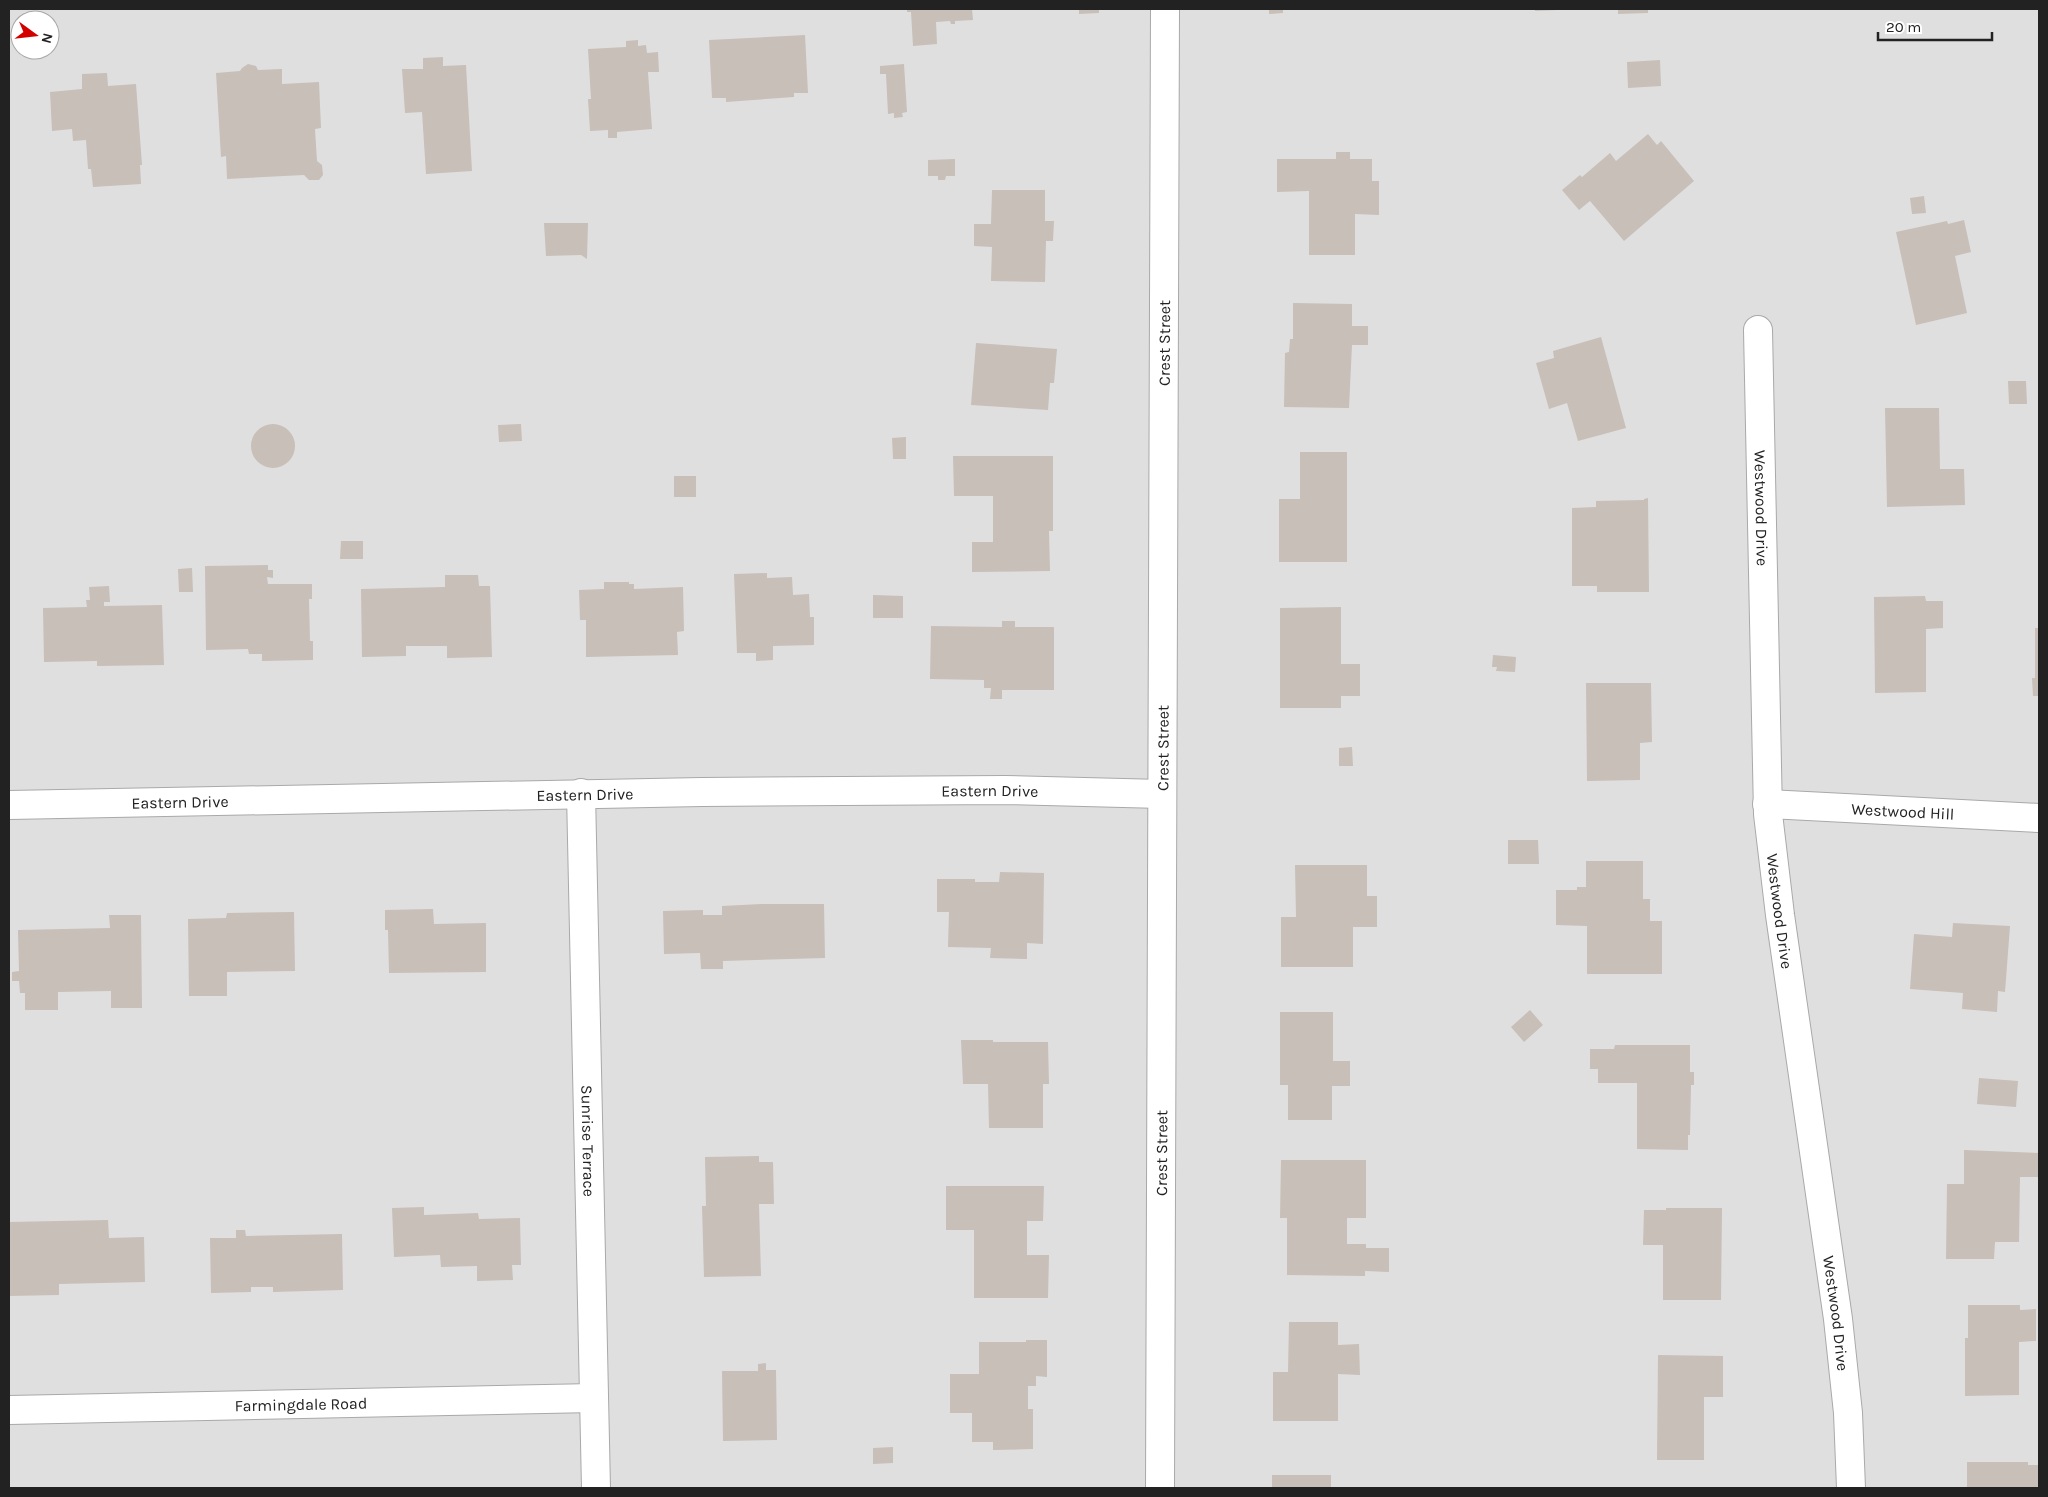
<svg xmlns="http://www.w3.org/2000/svg" width="2048" height="1497" font-family="Karla,sans-serif">
<rect width="100%" height="100%" fill="#f2efe9"/>
<path fill="#e0dfdf" fill-rule="evenodd" d="M9,9h2030v1479h-2030zM20,20h30v30h-30z"/>
<path fill="#c7bfb8" d="M907,9h65l1,11 -18,1v3h-4l-1,-3 -14,1 1,22 -24,2 -2,-34h-4z
M1079,9h20v4l-20,1z
M1269,9h14v4l-14,1z
M1535,9h23v1l-23,1z
M1618,9h30v4l-30,1z
M805,35l3,58h-14v4l-68,5v-4h-14l-3,-58z
M638,40v6l8,-1 1,8 11,-1 1,20h-11l4,57 -35,3v6h-9v-8l-18,1 -2,-32h3l-3,-50 38,-2v-6z
M443,57v9l23,-1 6,106 -46,3 -4,-62 -17,1 -3,-44h21v-11z
M1660,60l1,26 -33,2 -1,-26z
M248,64l8,2 2,4 24,-1v15l37,-2 2,46 -6,1 2,32 5,4 1,10 -4,5h-10l-5,-5 -77,4 -1,-23 -5,1 -5,-84 24,-2 2,-3z
M904,64l3,48 -5,1 1,4 -9,1v-5l-6,1 -2,-40h-6v-8z
M107,73l1,13 28,-2 6,81h-2l1,19 -48,3 -2,-18h-3l-2,-29 -13,1 -1,-12 -20,2 -2,-39 32,-3v-15z
M1648,134l9,11 4,-4 33,40 -70,60 -34,-40 -11,9 -17,-20 18,-15 2,2 28,-24 6,8z
M1336,152h14v7h22v22h7v34l-24,-1v41h-46v-64l-32,1v-33h59z
M955,159v17h-9l-1,4h-7v-4h-10v-16z
M992,190h53v31h9l-1,20h-7l-1,41 -54,-1 1,-34 -18,-1v-22h17z
M1924,196l2,17 -14,1 -2,-16z
M1964,220l7,32 -16,4 12,57 -51,12 -20,-93 51,-11 1,3z
M544,223h44l-1,36 -6,-4 -35,1z
M1293,303l59,1v22h16v19h-16l-3,63 -65,-1 1,-54 4,-1 1,-13h3z
M1601,337l25,91 -48,13 -11,-38 -18,6 -13,-46 18,-5 -1,-7z
M976,343l81,6 -3,34h-4l-2,27 -77,-5z
M2008,381h18l1,23h-18z
M1885,408h54l1,61h24l1,36 -78,2z
M521,424l1,17 -23,1 -1,-17z
M251 446a22 22 0 1 1 44 0a22 22 0 1 1-44 0Z
M906,437v22h-13l-1,-21z
M1300,452h47v110h-68v-63h21z
M953,456h100v75h-4l1,40 -78,1v-30h21v-46h-39z
M674,476h22v21h-22z
M1648,498l1,94h-52v-6h-25v-78l24,-1v-6l48,-1v-1z
M341,541h22v18h-23z
M268,565v5h5v8l-6,-1 1,7h44v15h-3l1,42h3v19l-51,1v-7h-13l-1,-5 -42,1 -1,-84z
M192,568l1,24h-14l-1,-23z
M767,573v5l25,-1 1,18 16,-1 1,23h4v28l-41,1v14l-17,1v-8h-19l-3,-79z
M445,575h33l1,11h11l2,71 -45,1v-12h-41v10l-44,1 -1,-68 84,-2z
M604,582h25v2h5v5l49,-2 1,44 -7,1 1,23 -92,2v-37h-6l-1,-30 25,-1z
M109,586l1,16h-6v4l58,-1 2,60 -67,1v-5l-53,1 -1,-54 44,-1 -1,-7h4l-1,-13z
M873,595l30,1v22h-30z
M1925,596l1,5h17v27l-17,1v63l-51,1 -1,-96z
M1341,607v57h19v32h-19v12h-61v-100z
M1002,621h13v6h39v63h-52v9h-12l1,-11h-7v-8l-54,-1 1,-53 71,1z
M2035,628h4v68h-6l-1,-18h3z
M1493,655l23,2 -1,15 -19,-1 1,-4h-5z
M1586,683h65l1,59 -12,1v37l-53,1z
M1352,747l1,19h-14v-18z
M1508,840h30l1,24h-31z
M1586,861h57v38h7v22h12v53h-75v-48l-31,-1v-35h21v-3h9z
M1295,865h72v31h10v31h-24v40h-72v-50h15z
M1000,872l44,1 -1,71 -16,-1v16l-37,-1 1,-10 -43,-1 1,-35h-12v-33h38v3h24z
M761,904h63l1,54 -102,3v8h-22l-1,-16 -36,1 -1,-43 40,-1v5h19v-9z
M433,909l1,15 52,-1v49l-97,1 -1,-43h-3v-20z
M294,912l1,59 -68,1v24h-38l-1,-77 38,-1 1,-5z
M109,915h32l1,93h-31v-17l-53,1v18h-33v-17h-5l-1,-12h-7v-9l7,-1 -1,-41 92,-2z
M1953,923l57,3 -5,66 -7,-1 -1,21 -35,-3 1,-16 -53,-4 4,-55 38,3z
M1530,1010l13,15 -19,17 -13,-15z
M1280,1012h53v49h17v25h-18v34h-44v-35h-8z
M961,1040h32v2h55l1,42h-6v44h-54l-1,-44h-25z
M1615,1045h75v27h4v13h-3l-1,50h-2v15l-51,-1v-66h-39v-14h-8v-20h24z
M1979,1078l39,3 -2,26 -39,-3z
M1964,1150l75,3v24h-19l-1,65h-24l-1,17h-48l1,-75h17z
M759,1156v6h14l1,42h-15l2,72 -57,1 -2,-71h4l-1,-49z
M1281,1160h85v58h-19v26h19v4h23v24l-24,-1v5l-78,-1v-57h-7z
M946,1186h98l-1,35h-16v34h22l-1,43h-74v-68h-28z
M424,1207v8l54,-2 1,6 41,-1 1,47h-9l1,15 -36,1v-15l-36,1 -1,-12 -46,2 -2,-49z
M1666,1208h56l-1,92h-58v-55h-20l1,-35h22z
M108,1220l1,18 35,-1 1,45 -86,2v11l-50,1v-74z
M236,1230h9l1,6 96,-2 1,56 -70,2v-5h-22v5l-40,1 -1,-55h26z
M1968,1305h52v5l16,-1v32l-17,1v53l-54,1v-58h3z
M1289,1322h49v23l21,-1 1,31 -22,-1v47h-65v-49h15z
M1026,1340h21v37l-11,-1v10h-8v23h5v40l-40,1v-8h-21v-29h-22v-39h29v-32h47z
M1658,1355l65,1v41h-19v63h-47z
M766,1363v7h10l1,70 -54,1 -1,-70h36v-7z
M893,1447v16l-20,1v-16z
M1967,1462h61v3h11v23h-72z
M1272,1475h59v13h-59z"/>
<g fill="none" stroke-linecap="round" stroke-linejoin="round">
<defs>
<g id="minor">
<path id="s1" d="M1758,330l10,484 12,101 58,404 10,94 3,75"/>
<path id="s2" d="M581,793l15,695"/>
<path id="s3" d="M1767,804l272,14"/>
<path id="s4" d="M9,805l693,-13 303,-2 157,4"/>
<path id="s5" d="M9,1410l585,-12"/>
<path id="s6" d="M1160,1488l5,-1479"/>
</g>
</defs>
<use href="#minor" stroke="#a9a9a9" stroke-width="30"/>
<use href="#minor" stroke="#fff" stroke-width="28"/>
</g>
<g text-anchor="middle" stroke-width="5" stroke-linejoin="round" paint-order="stroke">
<g font-size="16" fill="#222" stroke="#fff">
<text dy="6" stroke="none"><textPath href="#s6" startOffset="1145">Crest Street</textPath></text>
<text dy="6" stroke="none"><textPath href="#s1" startOffset="178">Westwood Drive</textPath></text>
<text dy="6" stroke="none"><textPath href="#s6" startOffset="740">Crest Street</textPath></text>
<text dy="6" stroke="none"><textPath href="#s4" startOffset="981">Eastern Drive</textPath></text>
<text dy="6" stroke="none"><textPath href="#s4" startOffset="576">Eastern Drive</textPath></text>
<text dy="6" stroke="none"><textPath href="#s4" startOffset="171">Eastern Drive</textPath></text>
<text dy="6" stroke="none"><textPath href="#s3" startOffset="136">Westwood Hill</textPath></text>
<text dy="6" stroke="none"><textPath href="#s1" startOffset="582">Westwood Drive</textPath></text>
<text dy="6" stroke="none"><textPath href="#s2" startOffset="348">Sunrise Terrace</textPath></text>
<text dy="6" stroke="none"><textPath href="#s6" startOffset="335">Crest Street</textPath></text>
<text dy="6" stroke="none"><textPath href="#s1" startOffset="988">Westwood Drive</textPath></text>
<text dy="6" stroke="none"><textPath href="#s5" startOffset="292">Farmingdale Road</textPath></text>
</g>
</g>
<rect width="2048" height="1497" fill="none" stroke="#222222" stroke-width="20"/>
<g transform="translate(35 35) rotate(105)"><circle r="24" fill="#ffffff" stroke="#a7a7a7"/>
<path d="M0-4L9 19L0 12L-9 19Z" fill="#d40000"/>
<text y="-8" font-size="14" font-weight="bold" text-anchor="middle" fill="#222222">N</text>
</g>
<path d="M1878 32v8h114v-8" fill="none" stroke="#222222" stroke-width="2.5"/>
<text x="1886" y="32" font-size="15" fill="#222222" stroke="#ffffff" stroke-width="4" paint-order="stroke">20 m</text>
</svg>
